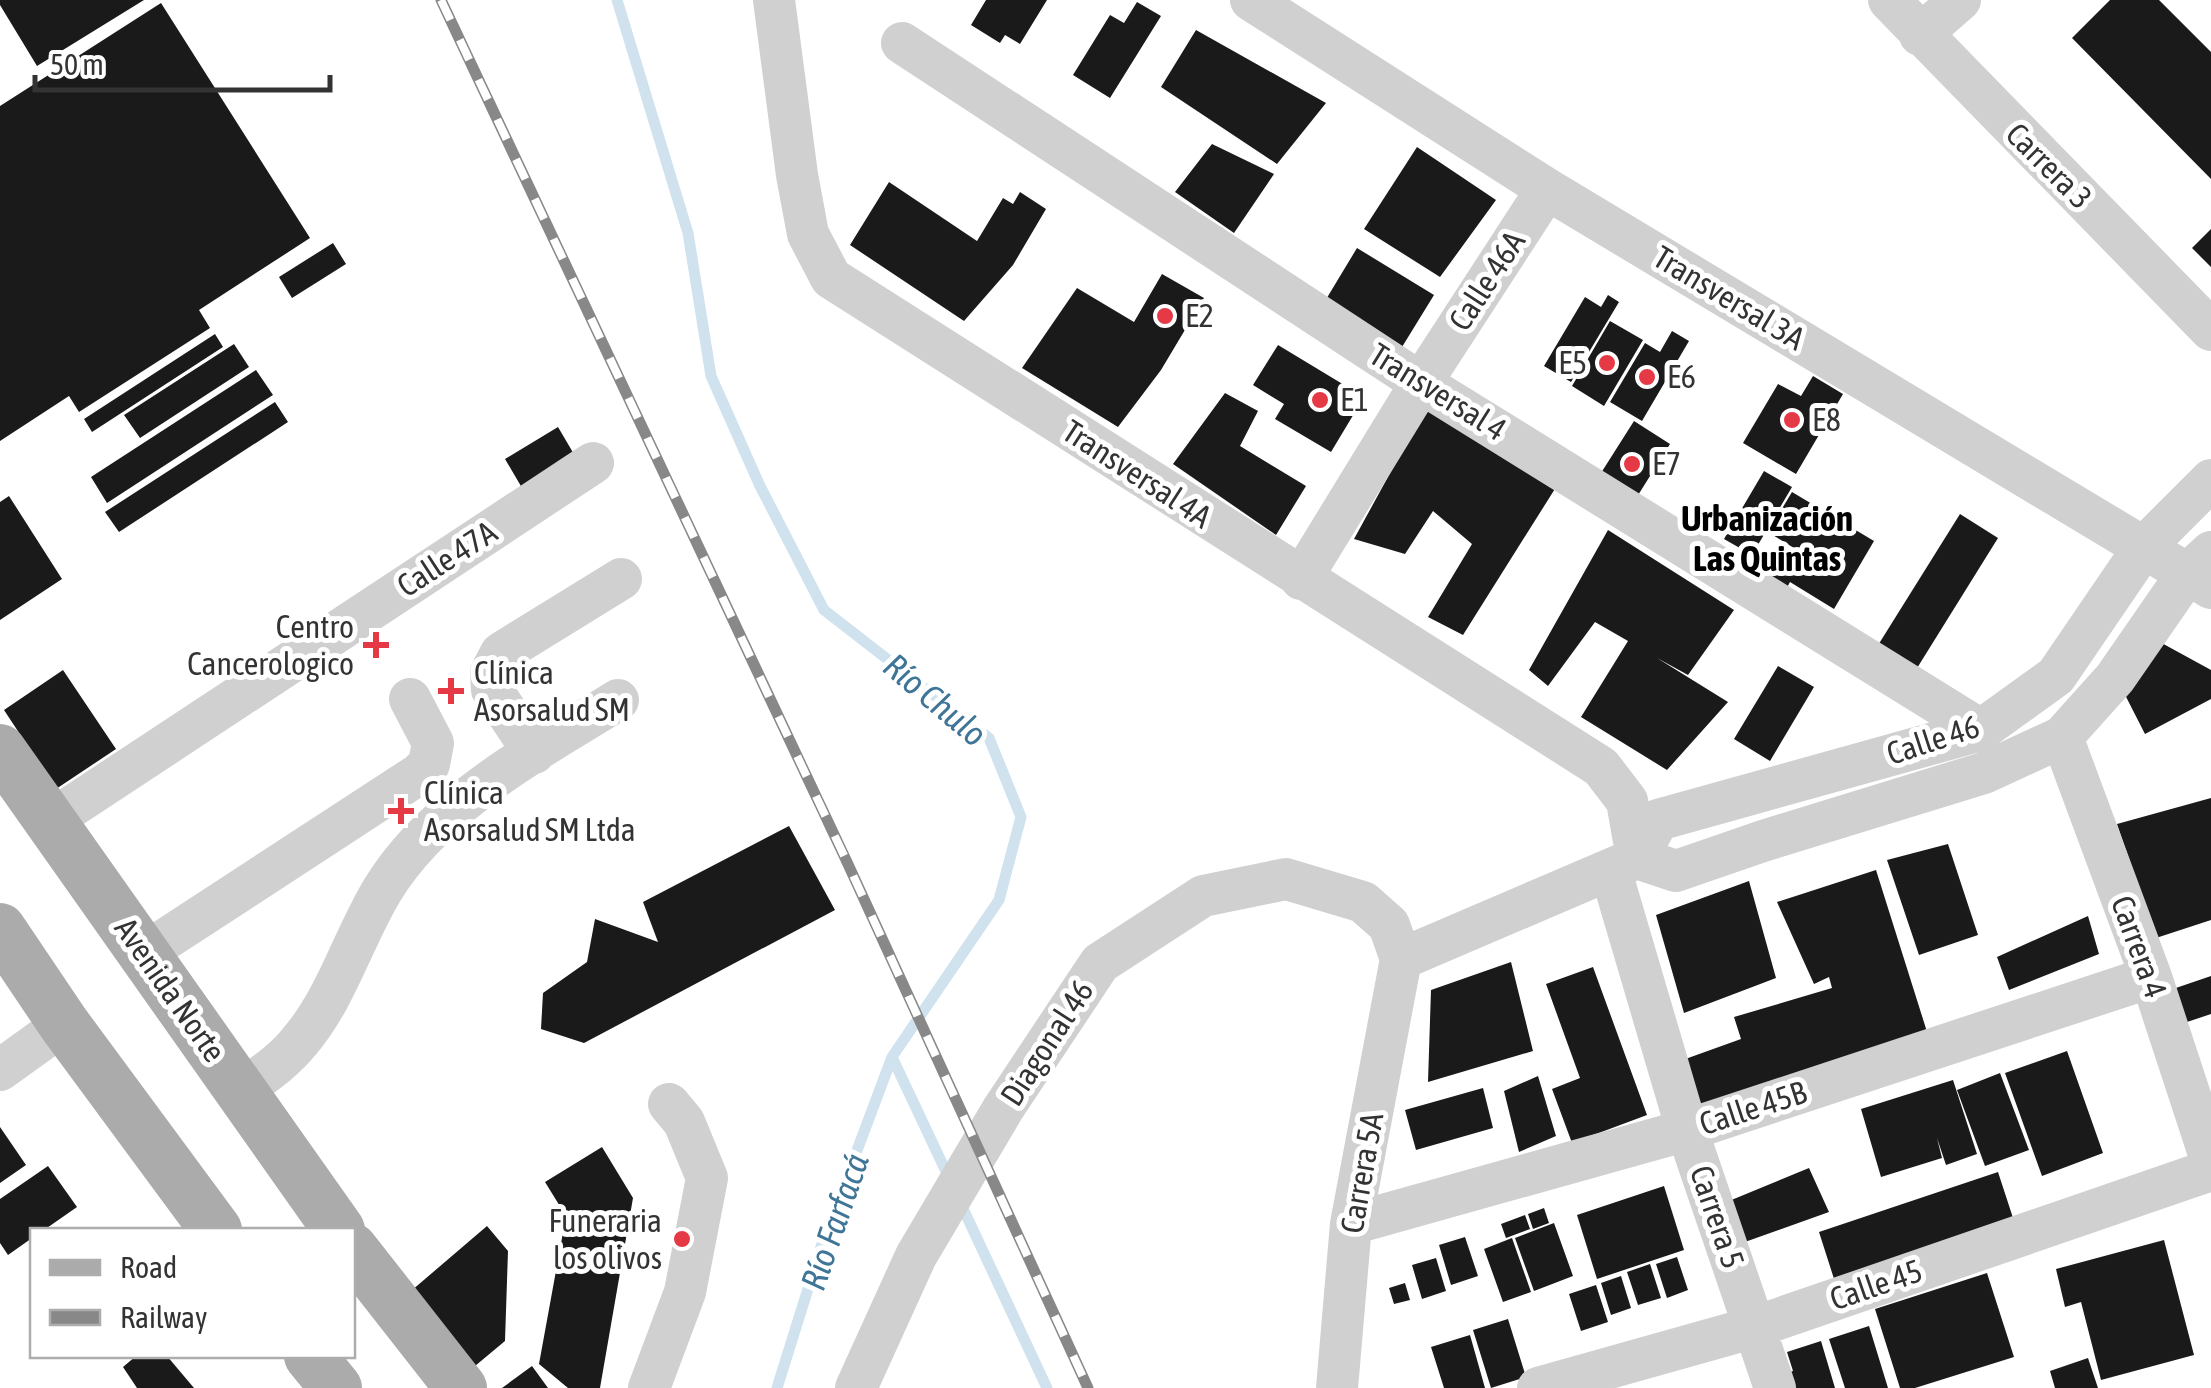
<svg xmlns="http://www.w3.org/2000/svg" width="2211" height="1388" font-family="'Asap Condensed',sans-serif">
<rect width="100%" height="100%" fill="#fff"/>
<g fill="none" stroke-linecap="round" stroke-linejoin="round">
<path stroke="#cfe2ee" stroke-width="11" d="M617,0l71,233 23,143 49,110 64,124 165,128 32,79 -22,83 -107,157 58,123
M960,1202l87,186
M777,1388l45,-144 70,-187"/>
</g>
<path fill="#1a1a1a" d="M0,0h144l-107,66 -37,-61z
M986,0h61l-27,44 -15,-9 -5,8 -29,-18z
M2110,0h49l52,52v127l-139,-141z
M1137,2l24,14 -51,82 -37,-23 37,-60 14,8z
M161,3l149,235 -111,72 11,18 -131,84 -10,-16 -69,45v-335z
M1196,30l130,73 -49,61 -116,-77z
M1212,144l62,30 -40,59 -59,-41z
M1417,147l79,53 -56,77 -76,-48z
M889,182l88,59 26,-43 10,6 7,-12 26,17 -33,56 -49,56 -114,-76z
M2211,229v38l-19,-19z
M333,243l13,21 -54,34 -13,-21z
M1357,248l77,47 -32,52 -77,-46z
M1162,274l42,24 -43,72 -43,57 -96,-59 55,-80 57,34z
M1608,295l11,7 -48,80 -27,-16 41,-69 16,10z
M1610,321l33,19 -39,66 -32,-20z
M1672,331l17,10 -47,80 -32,-19 35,-59 15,9z
M215,334l8,13 -131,85 -8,-13z
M234,344l15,23 -109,71 -16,-23z
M1278,345l86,52 -33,55 -56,-33 9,-15 -31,-19z
M256,370l17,25 -166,108 -16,-26z
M1813,376l30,18 -47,80 -53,-31 35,-59 23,12z
M1225,393l33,18 -18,35 66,40 -30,49 -103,-71z
M275,402l13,20 -169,110 -14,-20z
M1429,402l129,82 -95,151 -35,-18 44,-73 -39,-33 -28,43 -51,-15z
M1634,421l36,23 -40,64 -36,-24z
M558,427l20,34 -53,32 -20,-34z
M1764,471l28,16 -40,68 -28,-16z
M1792,492l82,49 -40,68 -44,-27 -7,13 -26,-16 7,-11 -10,-6 8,-13 36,22 9,-15 -39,-24z
M9,496l53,83 -62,41v-118z
M1960,514l38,24 -89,143 -39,-23z
M1608,530l126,80 -46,65 -31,-17 71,44 -61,68 -86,-53 47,-76 -33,-19 -47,64 -19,-16z
M2158,641l53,29v29l-66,35 -24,-47z
M1778,666l36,21 -44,74 -36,-22z
M63,670l53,79 -60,40 -52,-79z
M2211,798v122l-55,18 -39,-114z
M789,826l46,84 -251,133 -43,-14 2,-36 44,-31 8,-43 63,23 -15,-40z
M1948,844l30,91 -59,20 -32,-95z
M1876,870l52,165 -233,76 -18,-49 64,-23 -7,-22 98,-29 -3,-11 -15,7 -37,-82z
M1749,881l27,97 -92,35 -28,-98z
M2088,916l11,38 -90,36 -12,-33z
M1511,962l22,89 -105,31 3,-92z
M1593,967l54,148 -75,28 -20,-54 28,-11 -34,-94z
M2211,976v38l-30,10 -11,-34z
M2067,1051l36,102 -61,23 -37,-103z
M2000,1073l29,77 -44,16 -28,-76z
M1538,1076l18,60 -37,16 -15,-61z
M1953,1080l24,74 -31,11 -9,-27 5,20 -61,19 -20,-68z
M1483,1088l10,40 -77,22 -11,-40z
M0,1127l26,38 -26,18z
M602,1147l31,51 -33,190h-32l-29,-24 27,-148 -21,-34z
M48,1166l29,41 -33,23h-12v8l-24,17 -8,-12v-44z
M1809,1168l20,44 -101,36 1,-47z
M1998,1172l16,49 -179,61 -16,-50z
M1664,1186l20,64 -87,29 -20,-64z
M1544,1208l5,15 -16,6 -5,-15z
M1525,1215l5,14 -24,9 -5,-14z
M1554,1223l19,53 -39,15 -19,-53z
M487,1226l21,25 -3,90 -30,25 -64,-75z
M1465,1237l13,39 -27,9 -12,-40z
M1512,1238l19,54 -28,10 -19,-53z
M2164,1240l30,115 -93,25 -20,-78 -16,5 -9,-38z
M1677,1257l11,33 -21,8 -11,-34z
M1436,1258l10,33 -24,8 -10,-34z
M1650,1264l11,34 -23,7 -11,-33z
M1987,1273l27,84 -99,31h-15l-25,-79z
M1621,1276l10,32 -20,7 -10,-32z
M1405,1283l5,17 -16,4 -5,-16z
M1596,1285l12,37 -27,9 -12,-37z
M1508,1319l18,58 -35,11 -18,-58z
M1869,1326l19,62h-43l-16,-49z
M1470,1335l15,53h-41l-13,-41z
M1821,1341l14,47h-50l-4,-13 12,-4 -6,-19z
M136,1356h31l27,32h-57l-14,-21z
M2088,1358l10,30h-43l-5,-17z
M532,1366l16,22h-46z"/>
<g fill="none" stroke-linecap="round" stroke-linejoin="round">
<path stroke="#d0d0d0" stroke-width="42" d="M774,0l23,175 11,59 23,44 770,489 26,34 10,57
M1251,0l296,189 664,399
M1889,0l322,330
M1920,35l40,-35
M902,43l519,340 560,347
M1301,579l120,-196 126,-194
M2062,737l89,240 60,183
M534,753l-42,-63 -1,-18 10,-19 120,-74
M50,821l543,-358
M1637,858l39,13 87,-30 221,-68 78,-36 53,-59 72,-104 24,-22
M1611,872l76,258 88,258
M143,954l276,-180 10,-10 4,-21 -23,-44
M1401,959l236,-101 21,-38 323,-90 75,-54 88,-129 67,-67
M0,1070l64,-46
M241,1091c20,-15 42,-29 58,-49 38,-44 54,-104 84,-153 52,-85 153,-138 235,-189
M1351,1224l336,-94 464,-153
M649,1388l36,-96 22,-114 -23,-56 -15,-18
M856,1388l60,-132 87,-147 97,-146 103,-67 83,-17 77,23 26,23 12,34 -50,265 -14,164
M1538,1388l217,-61 456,-157"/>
<path stroke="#ababab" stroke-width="52" d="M0,750l339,480
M0,929l64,95 152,206
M352,1249l109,139
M310,1356l26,32"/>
<defs>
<path id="rail" d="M441,0l406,862 241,526"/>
</defs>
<use href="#rail" stroke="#888" stroke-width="11"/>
<use href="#rail" stroke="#fff" stroke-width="8" stroke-dasharray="22" stroke-linecap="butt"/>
</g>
<g fill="#e63946" stroke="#fff" stroke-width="4">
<circle cx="1165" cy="316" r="10"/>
<circle cx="1607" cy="363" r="10"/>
<circle cx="1647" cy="377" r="10"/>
<circle cx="1320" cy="400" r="10"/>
<circle cx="1792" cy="420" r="10"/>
<circle cx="1632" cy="464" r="10"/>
<path d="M371 630h10v10h10v10h-10v10h-10v-10h-10v-10h10z"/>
<path d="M446 676h10v10h10v10h-10v10h-10v-10h-10v-10h10z"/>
<path d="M396 796h10v10h10v10h-10v10h-10v-10h-10v-10h10z"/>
<circle cx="682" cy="1239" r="10"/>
</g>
<g text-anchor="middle" stroke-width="10" stroke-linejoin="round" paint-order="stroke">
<g font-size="32" fill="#333" stroke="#fff">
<text transform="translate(2049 166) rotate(45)" y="11">Carrera 3</text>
<text transform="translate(1487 281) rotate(-57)" y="11">Calle 46A</text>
<text transform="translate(1729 298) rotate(31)" y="11">Transversal 3A</text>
<text transform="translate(1438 392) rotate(32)" y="11">Transversal 4</text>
<text transform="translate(1137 474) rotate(33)" y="11">Transversal 4A</text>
<text transform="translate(447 559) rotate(-33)" y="11">Calle 47A</text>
<text transform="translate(1933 740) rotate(-18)" y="11">Calle 46</text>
<text transform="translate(2139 947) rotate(70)" y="11">Carrera 4</text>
<text transform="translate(170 990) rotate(55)" y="11">Avenida Norte</text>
<text transform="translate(1047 1043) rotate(-57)" y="11">Diagonal 46</text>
<text transform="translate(1753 1108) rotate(-18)" y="11">Calle 45B</text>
<text transform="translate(1362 1173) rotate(-80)" y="11">Carrera 5A</text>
<text transform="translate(1717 1217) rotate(71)" y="11">Carrera 5</text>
<text transform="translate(1876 1285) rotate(-19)" y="11">Calle 45</text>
</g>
<g font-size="32" fill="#333" stroke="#fff" text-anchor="start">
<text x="1185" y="327">E2</text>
<text x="1587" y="374" text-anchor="end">E5</text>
<text x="1667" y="388">E6</text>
<text x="1340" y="411">E1</text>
<text x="1812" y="431">E8</text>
<text x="1652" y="475">E7</text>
<text x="354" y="638" text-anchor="end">Centro<tspan x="354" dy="37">Cancerologico</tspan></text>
<text x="474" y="684">Clínica<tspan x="474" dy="37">Asorsalud SM</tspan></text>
<text x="424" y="804">Clínica<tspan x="424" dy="37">Asorsalud SM Ltda</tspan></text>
<text x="662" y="1232" text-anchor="end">Funeraria<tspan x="662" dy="37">los olivos</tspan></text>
</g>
<g font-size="35" font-weight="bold" fill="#000" stroke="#fff">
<text x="1767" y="531">Urbanización<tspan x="1767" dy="40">Las Quintas</tspan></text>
</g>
<g font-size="35" font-style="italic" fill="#3f7597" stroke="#fff">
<text transform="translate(935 700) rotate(40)" y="12">Río Chulo</text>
<text transform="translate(835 1222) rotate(-71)" y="12">Río Farfacá</text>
</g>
</g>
<rect x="30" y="1228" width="325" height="130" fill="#ffffff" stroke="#adadad" stroke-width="2.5"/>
<rect x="50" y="1260" width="50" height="15" fill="#ababab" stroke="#adadad" stroke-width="2.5"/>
<text x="120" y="1278" font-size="30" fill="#333333">Road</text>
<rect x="50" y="1310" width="50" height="15" fill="#888888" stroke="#adadad" stroke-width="2.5"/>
<text x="120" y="1328" font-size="30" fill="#333333">Railway</text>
<path d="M35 75v15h295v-15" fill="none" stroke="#333333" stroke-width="5"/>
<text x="50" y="75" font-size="30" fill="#333333" stroke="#ffffff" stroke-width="8" paint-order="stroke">50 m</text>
</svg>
